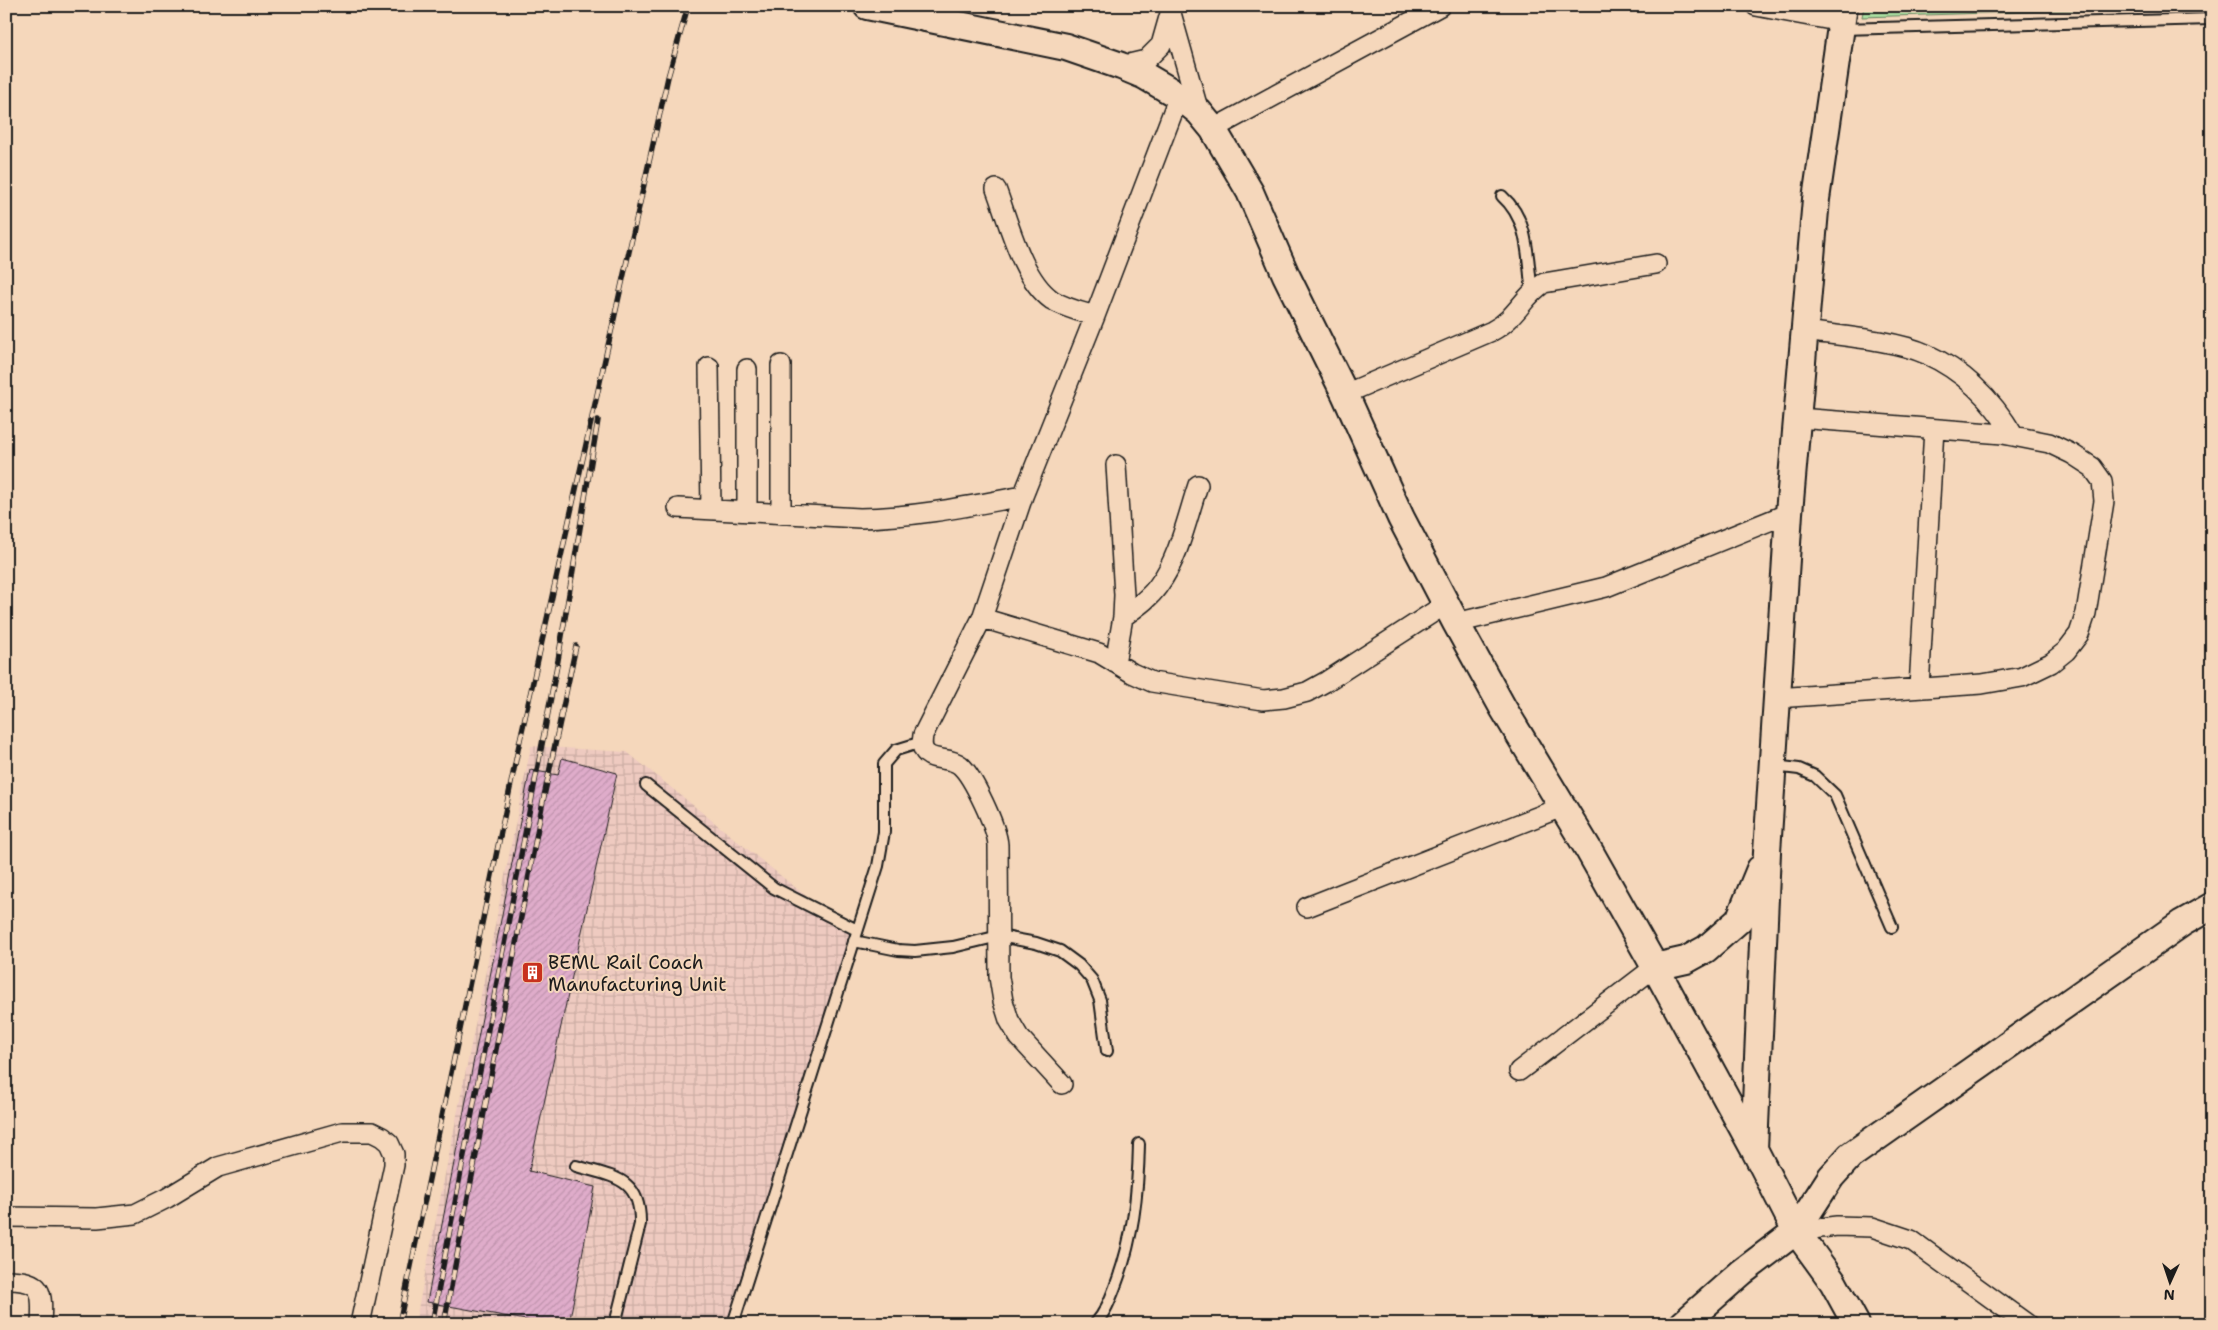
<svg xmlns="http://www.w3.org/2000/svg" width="2218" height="1330" font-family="'Shantell Sans',sans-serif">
<defs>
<pattern id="industrial-grid" width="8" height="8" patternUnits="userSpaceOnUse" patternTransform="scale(1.25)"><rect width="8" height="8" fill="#eecac0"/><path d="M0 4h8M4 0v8" fill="none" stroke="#ccada4"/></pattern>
<pattern id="building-hatch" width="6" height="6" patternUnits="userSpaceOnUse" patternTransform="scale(1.25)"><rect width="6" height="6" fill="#dfacca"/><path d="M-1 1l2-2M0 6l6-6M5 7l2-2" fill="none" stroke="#bf93ad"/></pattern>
</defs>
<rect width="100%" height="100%" fill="#f5d7bb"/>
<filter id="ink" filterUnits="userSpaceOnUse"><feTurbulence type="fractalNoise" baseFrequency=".02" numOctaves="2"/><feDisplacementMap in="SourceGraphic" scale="10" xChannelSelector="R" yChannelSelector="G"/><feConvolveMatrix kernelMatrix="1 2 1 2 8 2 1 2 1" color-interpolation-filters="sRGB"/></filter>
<g filter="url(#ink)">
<path fill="url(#industrial-grid)" d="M531,746l96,6 231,186 -118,386h-325z
M2212,1318v6h-71z"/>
<path fill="#aadfa1" stroke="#637e5e" d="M1864,6h343l-345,11z"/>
<path fill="url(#building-hatch)" stroke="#1c1c1c" d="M562,758l55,15 -88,398 66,16 -26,137h-21l-121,-22 103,-532 28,5z"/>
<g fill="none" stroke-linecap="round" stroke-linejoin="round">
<defs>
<path id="service" d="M1841,29l371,-10
M1502,196c28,25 25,62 30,97
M1774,766l25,3 16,7 20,19 57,132
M646,785l128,103 83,42
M854,941l44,9 17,1 38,-4 46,-11 37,7 24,8 19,14 13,15 8,20 7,51
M576,1166c37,11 65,11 64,58l-25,100
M733,1324l145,-458 6,-34v-68l12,-14 26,-8
M1095,1324c10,-11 15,-24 20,-37 18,-47 23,-93 24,-143"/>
<path id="minor" d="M1169,6l30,106
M1756,6l86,16
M1121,66l25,-6 15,-15 10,-35
M1213,129l227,-123
M996,189c13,34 26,90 56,111 13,8 29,12 43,16
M1805,331c35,5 90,9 121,23 38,17 66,45 88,82
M781,365v149
M709,367l2,143
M747,369v143
M1345,394l147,-63c25,-13 31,-35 52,-48l112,-19
M678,508l182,10c56,-1 109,-12 163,-22
M1123,617c12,-9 26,-18 35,-31 21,-28 29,-68 40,-101
M982,618l117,35 33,20 20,9 111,18 21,-2 23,-6 20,-11 119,-77
M1456,623l150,-36 183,-74
M1115,663l8,-46 1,-22 -8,-130
M1919,688l15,-259
M1776,698l206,-14 40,-7 29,-14 15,-12 13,-17 7,-21 18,-112 -2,-20 -10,-14 -20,-13 -23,-11 -46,-9 -205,-16
M1307,907l255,-100
M1519,1071l136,-104
M1062,1084l-43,-47 -10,-17 -6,-19 -4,-24 -1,-132c-1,-17 -25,-69 -38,-80 -10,-8 -25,-4 -33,-11 -6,-5 -5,-12 -4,-19l59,-117 41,-122 72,-180 84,-220
M6,1217l91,1 38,-4 32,-16 51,-31 124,-35h30l10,5 7,6 5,11v11l-34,159
M1796,1231l41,-5 35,1 39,13 116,84
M6,1280c37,0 37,11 35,44"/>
<path id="secondary" d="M867,6l199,41 55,19 24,10 34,20 20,16 14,17 37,63 36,83 59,119 56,124 55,105 47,85 87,144 65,115 99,182 42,82 37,51 23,42
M1655,967l31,-7 20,-11 33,-29 21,-51
M1754,1149l13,-297 22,-339 27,-314 28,-193
M1683,1324l59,-52 54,-41 35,-54 19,-21 332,-233 30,-17"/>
</defs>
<use href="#service" stroke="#1c1c1c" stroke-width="14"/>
<use href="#minor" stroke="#1c1c1c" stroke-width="22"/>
<use href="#secondary" stroke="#1c1c1c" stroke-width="30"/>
<use href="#service" stroke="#f5d7bb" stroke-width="10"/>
<use href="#minor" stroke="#f5d7bb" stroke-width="19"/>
<use href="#secondary" stroke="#f5d7bb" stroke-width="26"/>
<defs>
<path id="rail" d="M399,1324l121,-584 148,-663 20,-71
M432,1324l126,-664 40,-240
M444,1324l99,-523 33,-155"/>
</defs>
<use href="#rail" stroke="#1c1c1c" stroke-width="5.5"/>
<use href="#rail" stroke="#f5d7bb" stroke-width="4" stroke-dasharray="11" stroke-linecap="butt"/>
</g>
</g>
<defs>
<symbol id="building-square" viewBox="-11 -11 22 22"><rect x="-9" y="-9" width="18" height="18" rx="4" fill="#c8321e" stroke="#f5d7bb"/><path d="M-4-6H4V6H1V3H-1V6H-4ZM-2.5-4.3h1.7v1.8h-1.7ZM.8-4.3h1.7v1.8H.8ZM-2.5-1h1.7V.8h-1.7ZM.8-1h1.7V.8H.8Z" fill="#fff"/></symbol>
</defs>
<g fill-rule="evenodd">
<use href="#building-square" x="520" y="960" width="25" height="25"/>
</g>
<g text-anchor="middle" stroke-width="4" stroke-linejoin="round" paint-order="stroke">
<g font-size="19" fill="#1c1c1c" stroke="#f5d7bb" text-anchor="start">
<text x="548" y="969">BEML Rail Coach<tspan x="548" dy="22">Manufacturing Unit</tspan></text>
</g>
</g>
<rect width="2218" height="1330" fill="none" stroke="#f5d7bb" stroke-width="25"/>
<rect x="12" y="12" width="2193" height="1305" fill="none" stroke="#1c1c1c" stroke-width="2" filter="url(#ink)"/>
<g transform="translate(2170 1282) rotate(183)" stroke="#f5d7bb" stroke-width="4" paint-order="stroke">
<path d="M0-4L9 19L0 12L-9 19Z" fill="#1c1c1c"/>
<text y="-8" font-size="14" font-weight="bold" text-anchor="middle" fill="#1c1c1c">N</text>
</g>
</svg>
